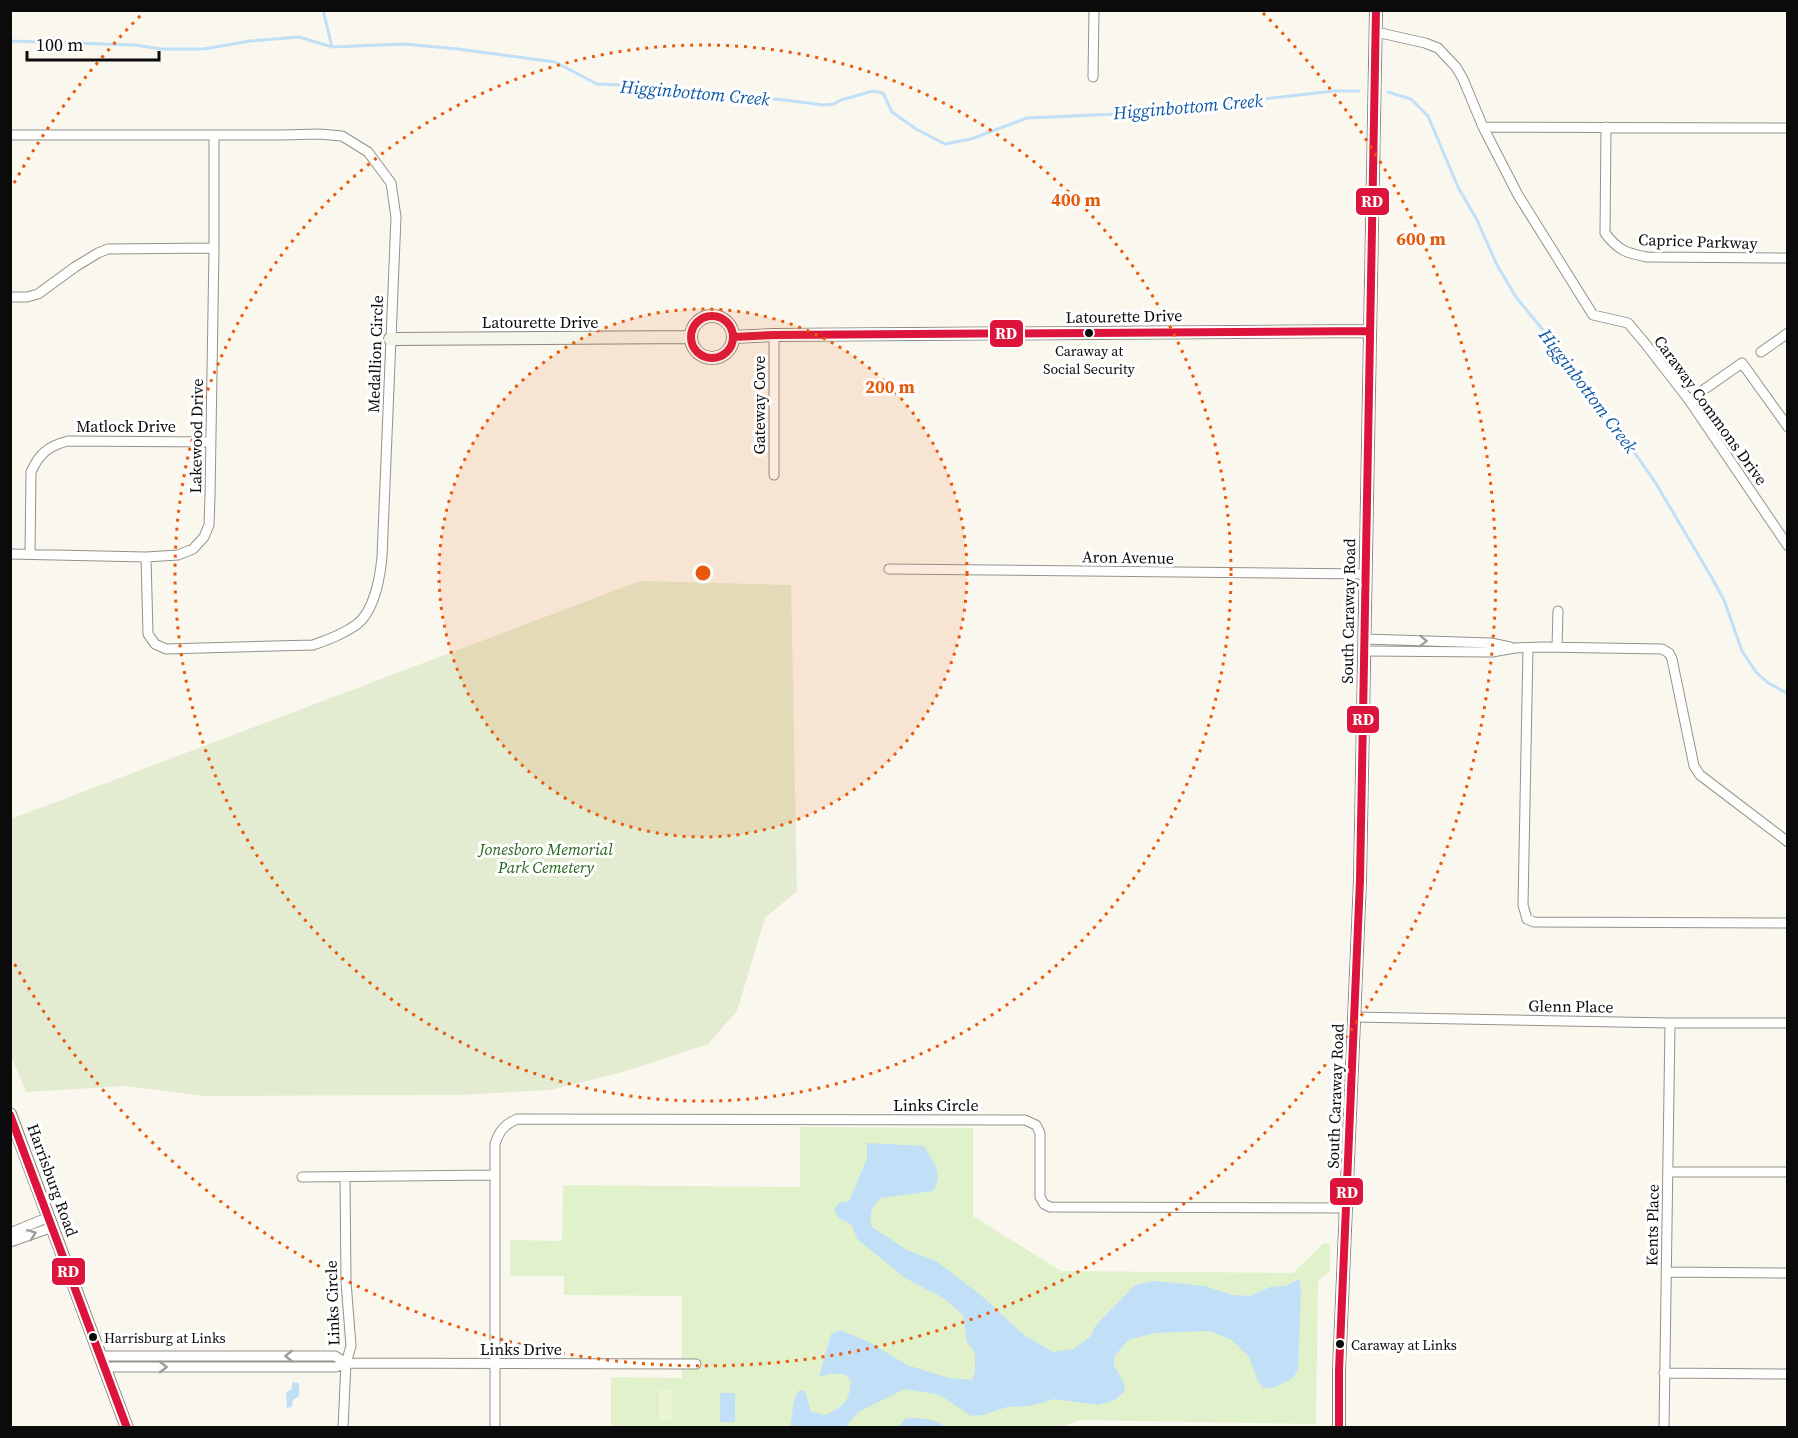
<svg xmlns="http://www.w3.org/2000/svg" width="1798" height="1438" font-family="'Source Serif 4',serif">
<rect width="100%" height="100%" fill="#faf8ee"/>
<path fill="#e0f1cc" d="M800,1127l173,1v88l88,55 232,2 30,-29h7v27l-12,10 -2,143 -235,-4 -25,8 -445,-1v-50l71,1v-82l-118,-1v-19h-54v-36l52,1 1,-56 237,2z"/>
<path fill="#e3ecd1" d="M640,581l151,4 6,306 -32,27 -28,93 -29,33 -85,28 -73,18 -92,5 -254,1 -78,-10 -100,6 -15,-36v-237z"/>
<path fill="#ebf5d6" d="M659,1390h13v30h-13z"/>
<path fill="#c1e0f7" d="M867,1143l57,3c9,17 20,26 9,45l-52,7c-10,9 -12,16 -9,29l35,23 29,11 47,36 41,38 29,17 20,-3 17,-12 6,-12 39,-40 20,-4 50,5 27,9 18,1 20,-9 16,-1 13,-7 2,12 -3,79 -6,9 -19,9h-10l-5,-7 -9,-24 -17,-17 -22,-9 -55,2 -27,7 -14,17v9l9,15 2,10 -10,9 -17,5 -44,-6 -23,7 -24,1 -24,8 -12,1 -31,-21 -35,-6 -47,23 -11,13 -1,2h-56c3,-12 2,-25 8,-36l6,-1c5,7 3,14 8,22l13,3c19,-9 24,-12 26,-34l-7,-7h-15l-10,3 12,-43 9,-4 27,11 40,24 42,13 23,2 3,-8v-19l-8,-11 -4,-27 -18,-16 -40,-21 -48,-39 -5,-14 -13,-7 -5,-8 4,-7 11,-2 18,-42z
M292,1382l7,1v13l-6,4 -1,7 -5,1 -1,-16 6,-3z
M720,1393h15v29h-15z
M906,1418c13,0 30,0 39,9h-44v-3z"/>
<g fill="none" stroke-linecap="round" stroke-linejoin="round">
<path stroke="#c1e0f7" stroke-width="3" d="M323,10l9,37
M10,41l125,4 26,4h43l46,-8 49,-4 33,10 72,-3 54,5 97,13 42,22 51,2 69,9 68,5 38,5 11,-1 7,-4 32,-9 10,2 9,19 24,17 29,15 26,-5 56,-21 114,-5 193,-22h25
M1388,92l23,7 17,17 30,71 19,33 20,45 19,32 68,83 71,102 57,96 12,22 18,51 14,21 11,10 21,12"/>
<defs>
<path id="street" d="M1376,32l49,11 13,5 18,19 7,12 20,48 35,68 75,120 35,8 16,19 45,58 99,146
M1093,77l1,-67
M1483,127l305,1
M1606,127l-1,106c14,18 21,20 42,24l141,1
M10,135h271l38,-1 23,2 26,16 23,31 5,34 -14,340c-2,21 -8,55 -26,68 -13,9 -28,15 -43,20l-147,4 -11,-5 -7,-10 -2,-77
M10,297h17l11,-3 37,-27 23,-14 10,-4 106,-1
M1761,352l27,-19
M1689,400l53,-37 46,64
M774,475v-140
M10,554l136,3 32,-2 15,-6 11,-12 5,-12 1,-28 4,-249v-113
M30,554l1,-82c8,-18 17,-26 37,-31l142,1
M889,569l477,5
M1365,639l126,4 19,4
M1557,647l1,-36
M1528,648l-5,257 4,14 7,3 254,1
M1364,651l128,1 23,-4 27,-1 120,2 7,4 3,6 22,107 6,9 88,67
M1355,1017l315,6h118
M1668,1172h120
M302,1177l193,-2
M10,1233l39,-16
M10,1242l43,-15
M1666,1272l122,1
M100,1356h235l11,7
M104,1367h232l10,-4 350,1
M1664,1373l124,1
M343,1428l3,-65 5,-17 -5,-64 -1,-105
M495,1428v-284c4,-13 10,-20 22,-25l508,1 11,5 4,8v64l4,7 6,3 296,1
M1664,1428l6,-405"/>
<path id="secondary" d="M691 337a21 21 0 1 1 42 0a21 21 0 1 1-42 0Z
M733,337l41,-2 596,-4
M390,339l300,-2
M10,1114l117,314
M1339,1428v-58l21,-490 16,-870"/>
</defs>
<use href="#street" stroke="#93928d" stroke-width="11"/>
<use href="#secondary" stroke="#898884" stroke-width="14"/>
<use href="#street" stroke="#fefefc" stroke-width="9"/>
<use href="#secondary" stroke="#f4f4e8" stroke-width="12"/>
<defs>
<path id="bus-1" d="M691 337a21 21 0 1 1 42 0a21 21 0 1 1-42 0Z
M733,337l41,-2 596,-4
M10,1115l117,313
M1339,1428v-58l21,-490 16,-870"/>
</defs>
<use href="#bus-1" stroke="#fff" stroke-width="12"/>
<use href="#bus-1" stroke="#dc143c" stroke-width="8"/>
</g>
<defs><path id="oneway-chevron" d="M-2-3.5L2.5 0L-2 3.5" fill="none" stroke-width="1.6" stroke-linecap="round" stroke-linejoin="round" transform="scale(1.5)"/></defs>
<g stroke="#9d9d9c">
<use href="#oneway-chevron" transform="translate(1423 641) rotate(2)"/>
<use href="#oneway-chevron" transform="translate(32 1234) rotate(-21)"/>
<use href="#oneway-chevron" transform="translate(289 1356) rotate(180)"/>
<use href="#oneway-chevron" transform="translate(163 1367)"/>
</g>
<circle cx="703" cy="573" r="264" fill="#e8590c" fill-opacity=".12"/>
<g fill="none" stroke="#e8590c" stroke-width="3" stroke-dasharray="3 6">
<circle cx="703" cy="573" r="264"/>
<circle cx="703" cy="573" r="528"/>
<path d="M14 183A792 792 0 0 1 143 13M1263 13A792 792 0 1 1 14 963"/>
</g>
<g fill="#0b0b0b" stroke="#fff" stroke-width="2">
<circle cx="1089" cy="333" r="5"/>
<circle cx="93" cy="1337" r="5"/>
<circle cx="1340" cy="1344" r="5"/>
</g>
<g text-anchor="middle" stroke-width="6" stroke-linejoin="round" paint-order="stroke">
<g font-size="14" fill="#0b0b0b" stroke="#fff" text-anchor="start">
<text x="1089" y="356" text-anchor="middle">Caraway at<tspan x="1089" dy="18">Social Security</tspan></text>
<text x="104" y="1343">Harrisburg at Links</text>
<text x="1351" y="1350">Caraway at Links</text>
</g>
<g font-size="16" fill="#0b0b0b" stroke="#fff">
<text transform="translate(1698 241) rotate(2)" y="6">Caprice Parkway</text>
<text transform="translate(1124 316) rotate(-1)" y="6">Latourette Drive</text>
<text x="540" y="328">Latourette Drive</text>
<text transform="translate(375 354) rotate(-88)" y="6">Medallion Circle</text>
<text transform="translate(759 405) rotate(-90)" y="6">Gateway Cove</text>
<text transform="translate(1711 410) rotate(54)" y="6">Caraway Commons Drive</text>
<text x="126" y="432">Matlock Drive</text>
<text transform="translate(196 436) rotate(-89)" y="6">Lakewood Drive</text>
<text transform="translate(1128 557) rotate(1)" y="6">Aron Avenue</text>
<text transform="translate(1348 611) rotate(-89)" y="6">South Caraway Road</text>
<text transform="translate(1571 1006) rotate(1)" y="6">Glenn Place</text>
<text transform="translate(1335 1096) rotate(-88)" y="6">South Caraway Road</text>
<text x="936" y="1111">Links Circle</text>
<text transform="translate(53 1180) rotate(70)" y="6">Harrisburg Road</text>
<text transform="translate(1652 1225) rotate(-89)" y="6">Kents Place</text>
<text transform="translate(332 1303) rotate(-92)" y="6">Links Circle</text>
<text x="521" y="1355">Links Drive</text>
</g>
<g font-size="16" font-style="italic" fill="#216617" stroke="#fff">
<text x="546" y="855">Jonesboro Memorial<tspan x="546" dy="18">Park Cemetery</tspan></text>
</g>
<g font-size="18" font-style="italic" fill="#0c56a5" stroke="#fff">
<text transform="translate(695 93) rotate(5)" y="6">Higginbottom Creek</text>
<text transform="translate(1188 107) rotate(-5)" y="6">Higginbottom Creek</text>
<text transform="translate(1588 391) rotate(53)" y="6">Higginbottom Creek</text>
</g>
</g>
<circle cx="703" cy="573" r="9" fill="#e8590c" stroke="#fff" stroke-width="3"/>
<g font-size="18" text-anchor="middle" font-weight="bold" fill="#e8590c" stroke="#fff" stroke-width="6" stroke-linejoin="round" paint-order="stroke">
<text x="1076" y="206">400 m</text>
<text x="1421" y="245">600 m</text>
<text x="890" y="393">200 m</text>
</g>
<g stroke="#fff" stroke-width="2">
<rect x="1355" y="187" width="35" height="29" rx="6" fill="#dc143c"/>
<rect x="989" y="319" width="35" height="29" rx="6" fill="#dc143c"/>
<rect x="1346" y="705" width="34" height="29" rx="6" fill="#dc143c"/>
<rect x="1329" y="1177" width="35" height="29" rx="6" fill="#dc143c"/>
<rect x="51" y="1257" width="35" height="29" rx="6" fill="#dc143c"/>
</g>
<g font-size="16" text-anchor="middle" font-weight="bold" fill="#fff">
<text x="1372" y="207">RD</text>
<text x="1006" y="339">RD</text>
<text x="1363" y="725">RD</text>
<text x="1347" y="1198">RD</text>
<text x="68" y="1277">RD</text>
</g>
<rect width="1798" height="1438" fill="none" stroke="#0b0b0b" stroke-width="24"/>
<path d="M27 51v9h132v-9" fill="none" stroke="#0b0b0b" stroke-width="3"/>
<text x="36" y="51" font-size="18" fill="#0b0b0b" stroke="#ffffff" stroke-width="4.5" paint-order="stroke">100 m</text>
</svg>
